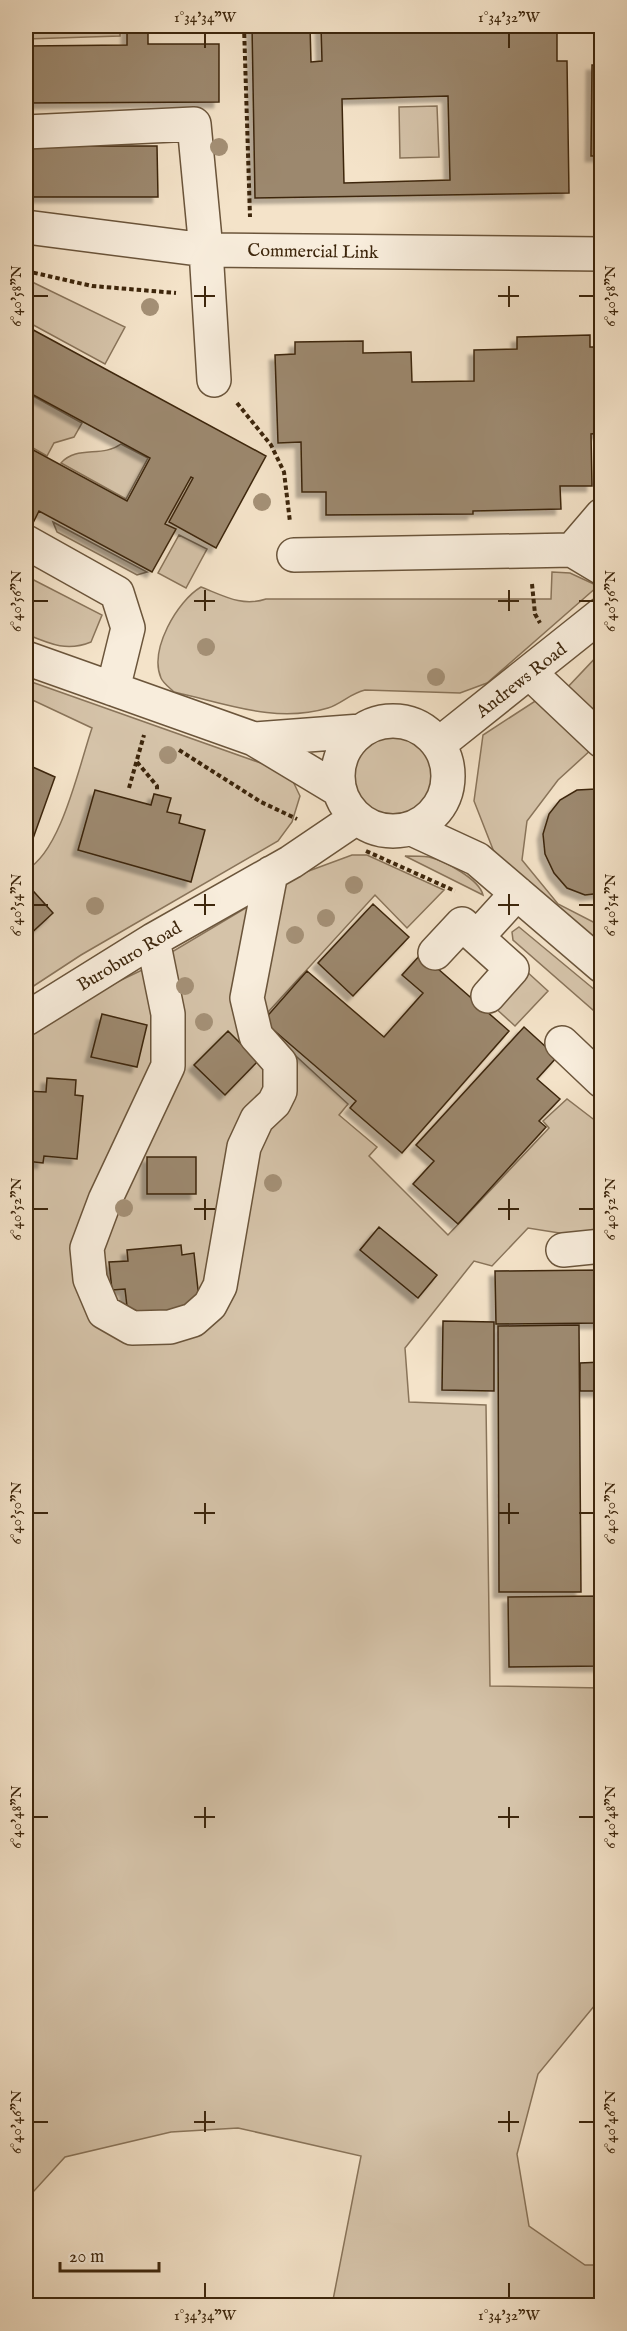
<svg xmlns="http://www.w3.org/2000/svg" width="627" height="2331" font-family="'IM FELL English',serif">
<defs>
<filter id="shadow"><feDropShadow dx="-5.5" dy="5.5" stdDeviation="1.5" flood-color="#0004"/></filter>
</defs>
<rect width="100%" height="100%" fill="#f4e3c9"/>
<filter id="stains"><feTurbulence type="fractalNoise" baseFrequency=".00333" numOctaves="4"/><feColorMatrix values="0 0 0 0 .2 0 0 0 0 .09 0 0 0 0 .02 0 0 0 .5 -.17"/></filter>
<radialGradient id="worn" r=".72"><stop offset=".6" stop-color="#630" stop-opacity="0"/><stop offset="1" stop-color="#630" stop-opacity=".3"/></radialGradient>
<path fill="#d5c3a9" stroke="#89745a" stroke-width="1.5" d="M26,26h94v10l-94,3z
M437,106l2,51 -39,1 -1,-51z
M26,279l99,48 -20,37 -79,-43z
M26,392l56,31 -8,14 -20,6 -7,13 -21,-12z
M121,444l27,14 -22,41 -65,-36c16,-18 41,-5 60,-19z
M53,522l94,50 -10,3 -80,-43z
M179,535l28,14 -21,39 -28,-15z
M552,572l18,1 28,13 -111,97 -27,10 -95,-3c-14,3 -24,14 -37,18 -53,16 -103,-5 -154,-16 -4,-4 -11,-9 -13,-14 -12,-28 16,-77 40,-91 23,9 41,20 65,12h285z
M26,576l76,39 -11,27c-24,10 -41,2 -65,-8z
M601,652v63l-35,-26z
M26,680l263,93 11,23 -8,26 -14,19 -197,114 -55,36v-121c35,-18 53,-104 66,-142l-66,-31z
M543,696l50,52 -35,32 -31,41 -5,39 36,44 43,22v28l-107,-102 -20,-51 9,-66z
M347 774a47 47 0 1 1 94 0a47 47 0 1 1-94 0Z
M352,855h15l77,35 -37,38 -32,-33 -116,127 89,82 -9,11 38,32 -8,9 79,79 101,-107 -6,-7 24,-22 34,26v109l-29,1 -44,-7 -36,38 -18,-5 -69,87 4,54 77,3 4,281 111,2v318l-6,-1 -57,69 -21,80 12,72 56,39h16v40h-269l29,-149 -123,-28 -67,4 -106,25 -32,35 -7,45v-1201l68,-43 46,-22 166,-99z
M405,856c8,0 16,0 24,1 16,4 50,22 54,38z
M519,927l82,68v22l-88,-77 -1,-8z
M525,970l23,21 -33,35 -23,-21z"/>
<path fill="#9c886e" stroke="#3d260c" stroke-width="1.5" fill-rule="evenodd" filter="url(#shadow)" d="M127,26h21v18h71v58l-193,1v-57l101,-1z
M252,26h58l1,36 11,-1 -1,-35h236v35h10l2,132 -314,5zM448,96l2,84 -106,3 -2,-84z
M592,65h10v91h-11z
M26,146h131l1,51h-132z
M26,326l240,130 -50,92 -47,-26 24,-44 -2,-1 -26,47 11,5 -24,43 -113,-61 -7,14 -6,-4v-75l101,55 23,-43 -124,-67z
M590,335v12h12v86l-11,1 1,52h-32l1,23 -88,2v3l-147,1v-23h-24l-1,-50 -23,1 -3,-88 20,-1v-12l68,-1v12l48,-1 1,30 62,-1v-31l43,-1v-12z
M26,764l29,13 -29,81z
M602,783v110l-17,2 -18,-7 -13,-15 -9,-19 -2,-20 6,-20 11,-14 17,-10 19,-1z
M95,790l56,15 3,-11 17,4 -4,14 14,3 -2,8 26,7 -14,52 -113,-32z
M26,883l27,30 -27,25z
M373,904l36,33 -56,59 -35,-33z
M421,954l88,77 -107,122 -52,-45 6,-7 -93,-80 44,-50 77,66 39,-44 -21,-18z
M102,1014l45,11 -10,42 -46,-10z
M524,1027l33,30 -20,22 23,20 -21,22 7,6 -88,97 -45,-40 21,-23 -18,-16z
M228,1031l30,30 -33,34 -31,-30z
M47,1078l29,2 -1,15 8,1 -6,63 -33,-3 -1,7 -17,-2v-70l20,1z
M147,1157h49v37h-49z
M379,1227l58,48 -19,23 -58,-48z
M181,1245l1,10 12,-2 6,55 -72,7 -3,-26 -13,1 -3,-28 19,-1 -1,-11z
M602,1270v53l-106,1 -1,-53z
M443,1321l51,1v69l-52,-1z
M579,1325l2,267h-82l-1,-266z
M602,1362v29h-22v-28z
M602,1596v70l-93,1 -1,-70z"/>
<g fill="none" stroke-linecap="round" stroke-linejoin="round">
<defs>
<path id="minor" d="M26,132l168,-8 12,126 8,130
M26,227l180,23 396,4
M26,542l91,51 11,35 -15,61
M572,550l30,18
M294,555l278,-5 30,-35
M26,658l228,81 85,51
M530,673l72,68
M338 776a55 55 0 1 1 110 0a55 55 0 1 1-110 0Z
M254,739l107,-8
M439,744l163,-130
M412,829l65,30 125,107
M477,937l40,-44
M153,940l15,74v52l-63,134 -18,48 3,31 14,33 28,16 38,-1 23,-7 17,-15 10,-19 24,-139 13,-28 17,-16 6,-12v-28l-24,-27 -9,-38 24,-125
M435,953l27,-29 50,45 -24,27
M26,1019l127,-79 138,-78 65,-44
M562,1043l40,38
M563,1250l39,-4"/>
</defs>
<use href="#minor" stroke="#6b553b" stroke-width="36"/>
<path stroke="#3d260c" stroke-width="4" stroke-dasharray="4.5 3" stroke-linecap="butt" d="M244,26l6,191
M26,271l66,15 84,7
M237,403l34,42 13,27 6,50
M532,584l3,30 5,9
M179,750l82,52 36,17
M137,762l20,24v4
M129,788l15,-53
M366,851l89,40"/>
<use href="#minor" stroke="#f8eddc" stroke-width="33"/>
</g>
<g fill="#a49076">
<circle cx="219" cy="147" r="9"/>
<circle cx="150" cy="307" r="9"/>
<circle cx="262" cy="502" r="9"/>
<circle cx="206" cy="647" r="9"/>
<circle cx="436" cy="677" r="9"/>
<circle cx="168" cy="755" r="9"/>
<circle cx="354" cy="885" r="9"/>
<circle cx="95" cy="906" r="9"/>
<circle cx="326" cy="918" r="9"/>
<circle cx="295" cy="935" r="9"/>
<circle cx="185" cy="986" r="9"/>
<circle cx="204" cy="1022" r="9"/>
<circle cx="273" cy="1183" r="9"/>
<circle cx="124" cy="1208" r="9"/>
</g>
<path fill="none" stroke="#3d260c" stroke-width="2" d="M205,33v15M509,33v15M205,286v21M509,286v21M33,296h15M194,296h21M498,296h21M579,296h15M205,590v21M509,590v21M33,601h15M194,601h21M498,601h21M579,601h15M205,894v21M509,894v21M33,905h15M194,905h21M498,905h21M579,905h15M205,1199v21M509,1199v21M33,1209h15M194,1209h21M498,1209h21M579,1209h15M205,1503v21M509,1503v21M33,1513h15M194,1513h21M498,1513h21M579,1513h15M205,1807v21M509,1807v21M33,1817h15M194,1817h21M498,1817h21M579,1817h15M205,2111v21M509,2111v21M33,2122h15M194,2122h21M498,2122h21M579,2122h15M205,2283v15M509,2283v15"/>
<g text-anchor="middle" stroke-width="6" stroke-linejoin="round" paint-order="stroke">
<g font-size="18" fill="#3d260c" stroke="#f8eddc">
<text transform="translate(313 251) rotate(1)" y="6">Commercial Link</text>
<text transform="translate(521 680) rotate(-38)" y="6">Andrews Road</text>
<text transform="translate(129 956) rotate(-31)" y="6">Buroburo Road</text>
</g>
</g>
<rect width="627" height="2331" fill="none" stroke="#f4e3c9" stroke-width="66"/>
<path d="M60 2262v9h99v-9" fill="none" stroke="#3d260c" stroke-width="3"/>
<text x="69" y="2262" font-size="18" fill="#3d260c" stroke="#f8eddc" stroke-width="4.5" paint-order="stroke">20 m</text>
<rect x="33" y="33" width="561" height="2265" fill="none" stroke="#3d260c" stroke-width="2"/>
<g font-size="15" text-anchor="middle" fill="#3d260c">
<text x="205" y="22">1°34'34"W</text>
<text x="509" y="22">1°34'32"W</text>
<text transform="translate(16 296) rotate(-90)" y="5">6°40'58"N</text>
<text transform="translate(610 296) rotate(-90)" y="5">6°40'58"N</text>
<text transform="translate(16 601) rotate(-90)" y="5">6°40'56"N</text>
<text transform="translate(610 601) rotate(-90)" y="5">6°40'56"N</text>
<text transform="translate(16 905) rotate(-90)" y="5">6°40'54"N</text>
<text transform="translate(610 905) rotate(-90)" y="5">6°40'54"N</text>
<text transform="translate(16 1209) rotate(-90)" y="5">6°40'52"N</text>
<text transform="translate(610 1209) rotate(-90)" y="5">6°40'52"N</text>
<text transform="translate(16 1513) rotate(-90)" y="5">6°40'50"N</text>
<text transform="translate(610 1513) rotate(-90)" y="5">6°40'50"N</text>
<text transform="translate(16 1817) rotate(-90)" y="5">6°40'48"N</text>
<text transform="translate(610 1817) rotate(-90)" y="5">6°40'48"N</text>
<text transform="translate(16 2122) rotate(-90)" y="5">6°40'46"N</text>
<text transform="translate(610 2122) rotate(-90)" y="5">6°40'46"N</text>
<text x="205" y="2320">1°34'34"W</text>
<text x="509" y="2320">1°34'32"W</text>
</g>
<rect width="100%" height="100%" filter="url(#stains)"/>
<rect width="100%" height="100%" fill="url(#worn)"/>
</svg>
